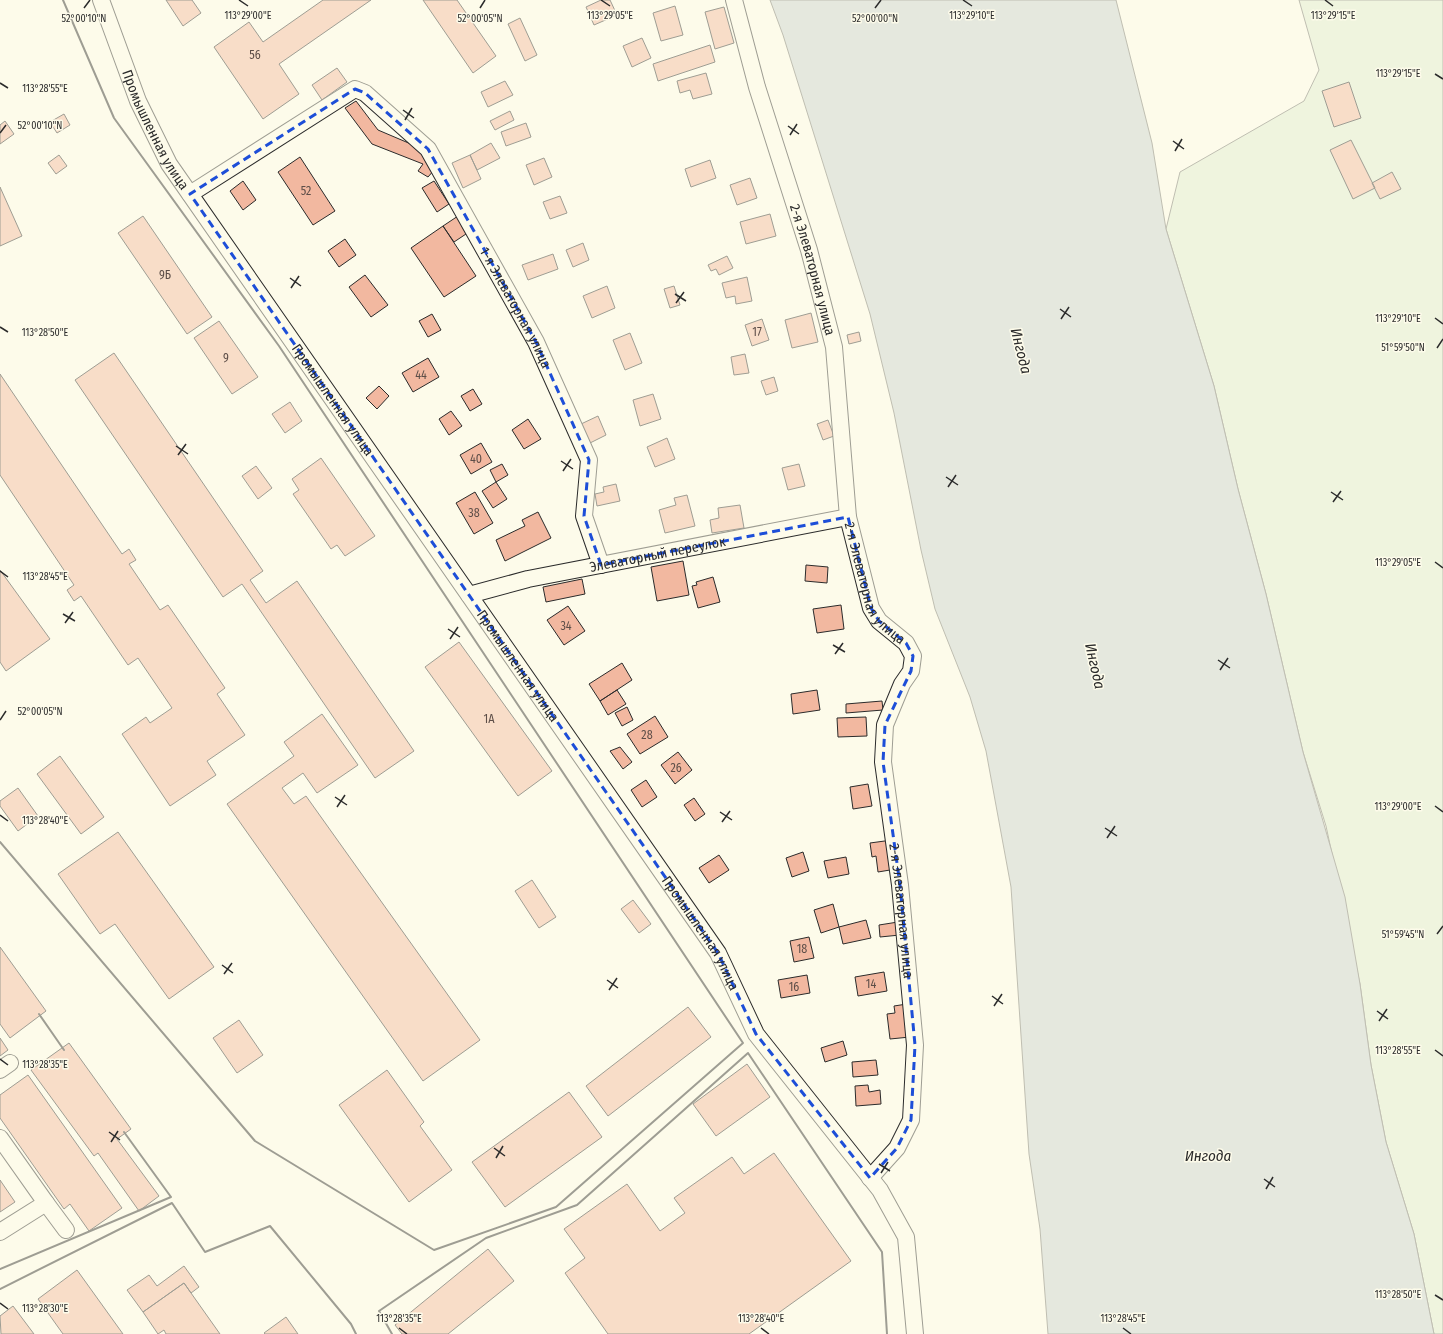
<svg xmlns="http://www.w3.org/2000/svg" width="1443" height="1334" font-family="'Fira Sans Condensed',sans-serif">
<rect width="100%" height="100%" fill="#fdfbea"/>
<path fill="#deebd1" stroke="#74746e" d="M1299,0h144v1334h-9l-20,-100 -28,-92 -15,-77 -11,-81 -34,-158 -23,-74 -37,-158 -28,-105 -24,-103 -48,-157 14,-57 124,-71 15,-31z"/>
<path fill="#c7d0d0" stroke="#74746e" d="M770,0h346l36,143 14,86 48,157 24,103 28,105 37,158 42,145 15,87 11,81 15,77 28,92 20,100h-386l-8,-105 -11,-75 -18,-267 -25,-136 -16,-54 -35,-88 -14,-59 -27,-137 -24,-99 -87,-279z"/>
<path fill="#f2b8a0" stroke="#2b2b2b" d="M166,0h26l9,13 -18,13z
M323,0h48l-92,64 20,30 -36,25 -49,-72 35,-25 14,20z
M423,0h34l39,56 -23,17z
M601,0h9l7,15 -23,10 -8,-18z
M675,6l8,29 -22,6 -8,-28z
M724,7l10,36 -19,6 -10,-37z
M520,18l17,37 -12,6 -17,-37z
M642,38l9,20 -19,9 -9,-21z
M710,45l5,17 -57,19 -5,-17z
M337,68l10,14 -25,18 -10,-15z
M706,73l6,21 -19,5 -3,-9 -10,3 -3,-12z
M505,81l8,14 -25,12 -7,-15z
M1349,82l12,36 -27,9 -12,-36z
M356,101l22,29 47,20 -1,8 11,11 -7,8 -10,-6 5,-7 -51,-20 -27,-36z
M510,111l4,9 -19,10 -5,-9z
M64,114l6,11 -13,8 -7,-11z
M5,121l9,13 -14,10v-19z
M526,123l5,14 -25,9 -5,-14z
M1351,140l24,48 -22,11 -23,-49z
M491,143l9,15 -23,12 -7,-15z
M59,155l8,11 -11,8 -8,-11z
M470,155l11,24 -18,9 -11,-25z
M300,157l35,54 -22,14 -35,-53z
M544,158l8,19 -18,8 -8,-20z
M710,160l6,18 -25,9 -6,-18z
M1392,172l9,17 -21,10 -8,-16z
M750,178l7,20 -20,7 -7,-20z
M243,181l13,19 -13,10 -13,-19z
M434,181l15,23 -12,8 -15,-24z
M0,187l22,49 -22,10z
M560,196l7,17 -17,6 -7,-17z
M770,214l6,22 -30,8 -6,-22z
M143,216l69,101 -25,17 -69,-101z
M458,216l11,16 -15,10 -11,-16z
M443,226l33,50 -32,21 -33,-49z
M345,239l11,16 -17,12 -11,-16z
M583,243l6,17 -16,7 -7,-17z
M553,254l5,15 -30,11 -6,-15z
M727,256l6,12 -14,7 -3,-6 -5,2 -3,-6z
M365,275l23,30 -17,12 -22,-30z
M747,277l5,24 -16,3 -1,-8 -9,2 -4,-15z
M607,286l8,22 -23,10 -9,-22z
M674,286l6,19 -10,3 -6,-19z
M811,313l7,29 -26,6 -7,-28z
M432,314l9,16 -13,7 -9,-16z
M762,319l7,21 -17,6 -7,-21z
M219,321l39,56 -26,17 -38,-56z
M859,332l2,9 -12,3 -2,-9z
M630,333l12,30 -17,7 -12,-30z
M114,353l149,218 -13,9 16,23 31,-22 117,170 -39,27 -133,-194 -19,13 -148,-217z
M745,354l4,19 -15,2 -3,-18z
M428,358l11,19 -26,15 -11,-19z
M0,374l122,180 7,-5 7,11 -7,4 31,46 8,-5 57,83 -8,6 28,41 -38,26 9,14 -46,31 -48,-72 24,-17 4,6 22,-15 -34,-50 -10,7 -47,-69 -7,5 -7,-11 7,-5 -74,-110z
M774,377l4,14 -12,4 -5,-14z
M379,386l10,10 -12,13 -11,-11z
M473,389l9,15 -12,7 -9,-15z
M653,394l8,25 -21,7 -7,-26z
M290,402l12,19 -17,12 -13,-19z
M451,411l11,15 -13,9 -10,-16z
M598,416l8,19 -16,8 -9,-19z
M528,419l13,20 -17,10 -12,-19z
M828,420l6,16 -11,4 -6,-16z
M667,438l8,21 -20,8 -8,-20z
M481,443l11,19 -21,12 -11,-19z
M321,458l54,78 -30,20 -8,-11 -6,4 -38,-55 6,-4 -7,-11z
M502,464l6,11 -12,7 -6,-12z
M799,464l6,22 -17,4 -6,-22z
M256,466l16,22 -14,11 -16,-23z
M496,482l11,17 -14,9 -11,-17z
M616,484l4,17 -23,5 -2,-12 9,-2 -1,-5z
M475,492l18,31 -19,11 -18,-31z
M687,495l8,31 -30,7 -6,-23 17,-5 -2,-7z
M740,505l4,23 -32,5 -2,-13 9,-2 -1,-10z
M538,512l13,26 -46,23 -9,-21 29,-14 -3,-6z
M683,561l6,34 -32,6 -6,-34z
M806,565l22,2 -1,16 -22,-2z
M0,570l50,69 -44,32 -6,-9z
M713,577l7,25 -22,6 -6,-22 5,-1 -1,-3z
M582,579l3,15 -39,8 -3,-15z
M841,605l3,24 -27,4 -4,-24z
M568,606l17,25 -21,14 -17,-25z
M459,642l93,129 -34,25 -93,-129z
M622,663l10,17 -32,21 -11,-17z
M617,690l9,14 -18,11 -8,-14z
M817,690l3,20 -27,4 -2,-20z
M882,701l1,9 -37,3v-9z
M627,707l6,13 -11,6 -7,-13z
M322,714l36,51 -41,28 -14,-20 -21,15 12,16 12,-8 174,244 -57,41 -196,-277 67,-48 -10,-14z
M655,716l13,21 -28,17 -13,-20z
M866,717l1,19 -29,1 -1,-19z
M620,747l12,15 -9,7 -13,-18z
M678,752l14,18 -17,14 -14,-19z
M60,756l44,61 -23,17 -44,-60z
M646,780l11,17 -15,10 -11,-17z
M868,784l4,22 -19,3 -3,-22z
M18,788l20,28 -20,15 -18,-25v-5z
M694,798l11,16 -10,7 -11,-16z
M118,832l96,135 -45,32 -54,-75 -15,10 -42,-60z
M892,840l-4,16 2,14 -12,2 -2,-16 -4,1 -2,-14z
M803,852l6,19 -17,6 -6,-19z
M719,855l10,15 -20,13 -10,-15z
M846,857l3,17 -21,4 -4,-17z
M532,880l24,37 -17,11 -24,-37z
M633,900l18,24 -12,9 -18,-24z
M833,904l6,23 -18,6 -7,-23z
M866,920l5,18 -28,6 -4,-17z
M898,922l2,13 -20,2 -1,-12z
M809,937l5,21 -20,4 -4,-21z
M0,947l46,64 -36,27 -10,-14z
M884,972l3,19 -29,5 -3,-19z
M807,975l3,18 -29,5 -3,-18z
M907,1004l3,33 -20,2 -3,-25 8,-1 -1,-7z
M688,1007l23,30 -103,79 -22,-30z
M239,1020l24,35 -26,18 -24,-35z
M0,1038l8,12 -8,6z
M843,1041l4,14 -22,7 -4,-14z
M69,1043l62,86 -14,10 42,57 -20,15 -41,-58 -4,3 -63,-86z
M876,1060l2,15 -25,2 -1,-15z
M747,1064l23,33 -54,39 -23,-32z
M387,1070l37,52 -4,4 32,44 -43,32 -70,-97z
M28,1075l94,133 -33,23 -19,-27 -6,5 -64,-91v-23z
M868,1085l1,7 11,-2 1,14 -25,2 -1,-20z
M569,1092l33,45 -97,70 -33,-45z
M774,1153l77,108 -102,73h-141l-43,-61 20,-15 -21,-29 63,-45 33,47 25,-18 -11,-15 58,-41 12,17z
M0,1180l15,22 -15,10z
M488,1249l26,32 -66,53h-46l-7,-9z
M184,1266l15,21 -8,6 -7,-10 -41,29 -16,-22 22,-15 8,11z
M77,1270l46,64h-60l-25,-35z
M184,1283l7,10 29,41h-54l-2,-4 -6,4 -15,-22z
M13,1306l21,28h-33l-1,-18z
M286,1317l12,17h-33l-1,-1z"/>
<g fill="none" stroke-linecap="round" stroke-linejoin="round">
<defs>
<g id="minor">
<path id="s1" d="M101,0l37,101 31,63 549,789 38,81 124,156 26,47 9,97"/>
<path id="s2" d="M734,0l23,87 52,163 25,97 14,170 23,91 8,13 27,22 7,13 -2,15 -9,13 -17,41 -2,37 17,123 15,160 -4,75 -14,28 -27,30"/>
<path id="s3" d="M190,194l165,-105 10,4 63,56 108,193 53,118 -5,56 17,49"/>
<path id="s4" d="M469,595l59,-16 320,-62"/>
<path d="M0,1070l10,-7"/>
<path d="M0,1138l46,65 -46,29"/>
<path d="M46,1203l20,27"/>
</g>
</defs>
<use href="#minor" stroke="#2b2b2b" stroke-width="18"/>
<use href="#minor" stroke="#fdfbea" stroke-width="16"/>
<path stroke="#2b2b2b" stroke-width="2" d="M0,842l255,299 179,109 122,-43 187,-164 -464,-697 -165,-228 -51,-118
M39,1014l25,36
M0,1269l171,-72 -47,-65
M0,1289l172,-86 33,49 65,-26 81,98 5,10
M392,1334l-13,-23 107,-73 91,-33 171,-152 134,199 5,82"/>
</g>
<path d="M0 0H1443V1334H0ZM355,89l10,4 63,56 108,193 53,118 -5,56 17,49 247,-48 23,91 8,13 27,22 7,13 -2,15 -26,54 -2,37 17,123 15,160 -4,75 -14,28 -27,30 -114,-144 -38,-81 -528,-759z" fill="#fdfbea" fill-opacity=".55" fill-rule="evenodd"/>
<path fill="none" stroke="#1d4ed8" stroke-width="3" stroke-dasharray="8 5" stroke-linejoin="round" d="M355,89l10,4 63,56 108,193 53,118 -5,56 17,49 247,-48 23,91 8,13 27,22 7,13 -2,15 -26,54 -2,37 17,123 15,160 -4,75 -14,28 -27,30 -114,-144 -38,-81 -528,-759z"/>
<path fill="none" stroke="#2b2b2b" stroke-width="1.5" d="M239,0l9,6M601,0l9,6M963,0l9,6M1325,0l8,6M84,8l6,-8M480,8l5,-8M875,8l6,-8M1435,74l8,5M0,83l8,5M403,110l11,8M405,120l7,-12M788,126l11,8M0,133l6,-8M790,135l7,-11M1173,141l11,8M1175,151l7,-12M290,278l11,8M291,288l8,-12M675,294l11,7M676,303l8,-11M1060,309l11,8M1435,318l8,6M1061,319l8,-12M0,327l8,5M1437,348l6,-9M176,446l12,8M178,455l8,-11M561,461l12,8M563,471l8,-12M946,477l12,8M948,487l8,-12M1331,492l12,8M1333,502l8,-11M1435,562l8,6M0,571l8,6M63,614l12,7M65,623l8,-11M448,629l12,8M450,639l8,-12M833,645l12,7M835,654l8,-11M1218,660l12,8M1220,670l8,-12M0,720l6,-9M335,797l12,8M1435,806l8,6M337,807l8,-12M720,812l12,8M0,815l8,6M722,822l8,-11M1105,828l12,8M1107,838l8,-12M1437,934l6,-8M222,965l11,8M224,974l8,-11M607,980l11,8M609,990l8,-12M992,996l11,8M994,1006l8,-12M1377,1011l11,8M1379,1021l8,-12M1435,1050l8,6M0,1059l8,6M109,1132l11,8M111,1142l7,-11M494,1148l11,8M496,1158l7,-12M879,1164l11,7M881,1173l7,-11M1264,1179l11,8M1266,1189l7,-12M1435,1295l8,5M0,1303l8,6M399,1328l8,6M761,1328l8,6M1123,1328l8,6"/>
<g text-anchor="middle" stroke-width="3" stroke-linejoin="round" paint-order="stroke">
<g font-size="12" fill="#5d4e48">
<text x="255" y="59">56</text>
<text x="306" y="195">52</text>
<text x="165" y="279">9Б</text>
<text x="757" y="336">17</text>
<text x="226" y="362">9</text>
<text x="421" y="379">44</text>
<text x="476" y="463">40</text>
<text x="474" y="517">38</text>
<text x="566" y="630">34</text>
<text x="489" y="723">1А</text>
<text x="647" y="739">28</text>
<text x="676" y="772">26</text>
<text x="802" y="953">18</text>
<text x="871" y="988">14</text>
<text x="794" y="991">16</text>
</g>
<g font-size="14" fill="#2b2b2b" stroke="#fdfbea">
<text dy="5" stroke="none"><textPath href="#s1" startOffset="141">Промышленная улица</textPath></text>
<text dy="5" stroke="none"><textPath href="#s2" startOffset="281">2-я Элеваторная улица</textPath></text>
<text dy="5" stroke="none"><textPath href="#s3" startOffset="472">1-я Элеваторная улица</textPath></text>
<text dy="5" stroke="none"><textPath href="#s1" startOffset="465">Промышленная улица</textPath></text>
<text dy="5" stroke="none"><textPath href="#s4" startOffset="193">Элеваторный переулок</textPath></text>
<text dy="5" stroke="none"><textPath href="#s2" startOffset="605">2-я Элеваторная улица</textPath></text>
<text dy="5" stroke="none"><textPath href="#s1" startOffset="789">Промышленная улица</textPath></text>
<text dy="5" stroke="none"><textPath href="#s2" startOffset="953">2-я Элеваторная улица</textPath></text>
<text dy="5" stroke="none"><textPath href="#s1" startOffset="1113">Промышленная улица</textPath></text>
</g>
<g font-size="15" font-style="italic" fill="#2b2b2b" stroke="#fdfbea">
<text transform="translate(1021 351) rotate(76)" y="5">Ингода</text>
<text transform="translate(1095 666) rotate(77)" y="5">Ингода</text>
<text x="1208" y="1161">Ингода</text>
</g>
</g>
<g font-size="10" text-anchor="middle" fill="#2b2b2b" stroke="#fdfbea" stroke-width="3" stroke-linejoin="round" paint-order="stroke">
<text x="248" y="19">113°29'00"E</text>
<text x="610" y="19">113°29'05"E</text>
<text x="972" y="19">113°29'10"E</text>
<text x="1333" y="19">113°29'15"E</text>
<text x="84" y="22">52°00'10"N</text>
<text x="480" y="22">52°00'05"N</text>
<text x="875" y="22">52°00'00"N</text>
<text x="1398" y="77">113°29'15"E</text>
<text x="45" y="92">113°28'55"E</text>
<text x="40" y="129">52°00'10"N</text>
<text x="1398" y="322">113°29'10"E</text>
<text x="45" y="336">113°28'50"E</text>
<text x="1403" y="351">51°59'50"N</text>
<text x="1398" y="566">113°29'05"E</text>
<text x="45" y="580">113°28'45"E</text>
<text x="40" y="715">52°00'05"N</text>
<text x="1398" y="810">113°29'00"E</text>
<text x="45" y="824">113°28'40"E</text>
<text x="1403" y="938">51°59'45"N</text>
<text x="1398" y="1054">113°28'55"E</text>
<text x="45" y="1068">113°28'35"E</text>
<text x="1398" y="1298">113°28'50"E</text>
<text x="45" y="1312">113°28'30"E</text>
<text x="399" y="1322">113°28'35"E</text>
<text x="761" y="1322">113°28'40"E</text>
<text x="1123" y="1322">113°28'45"E</text>
</g>
</svg>
